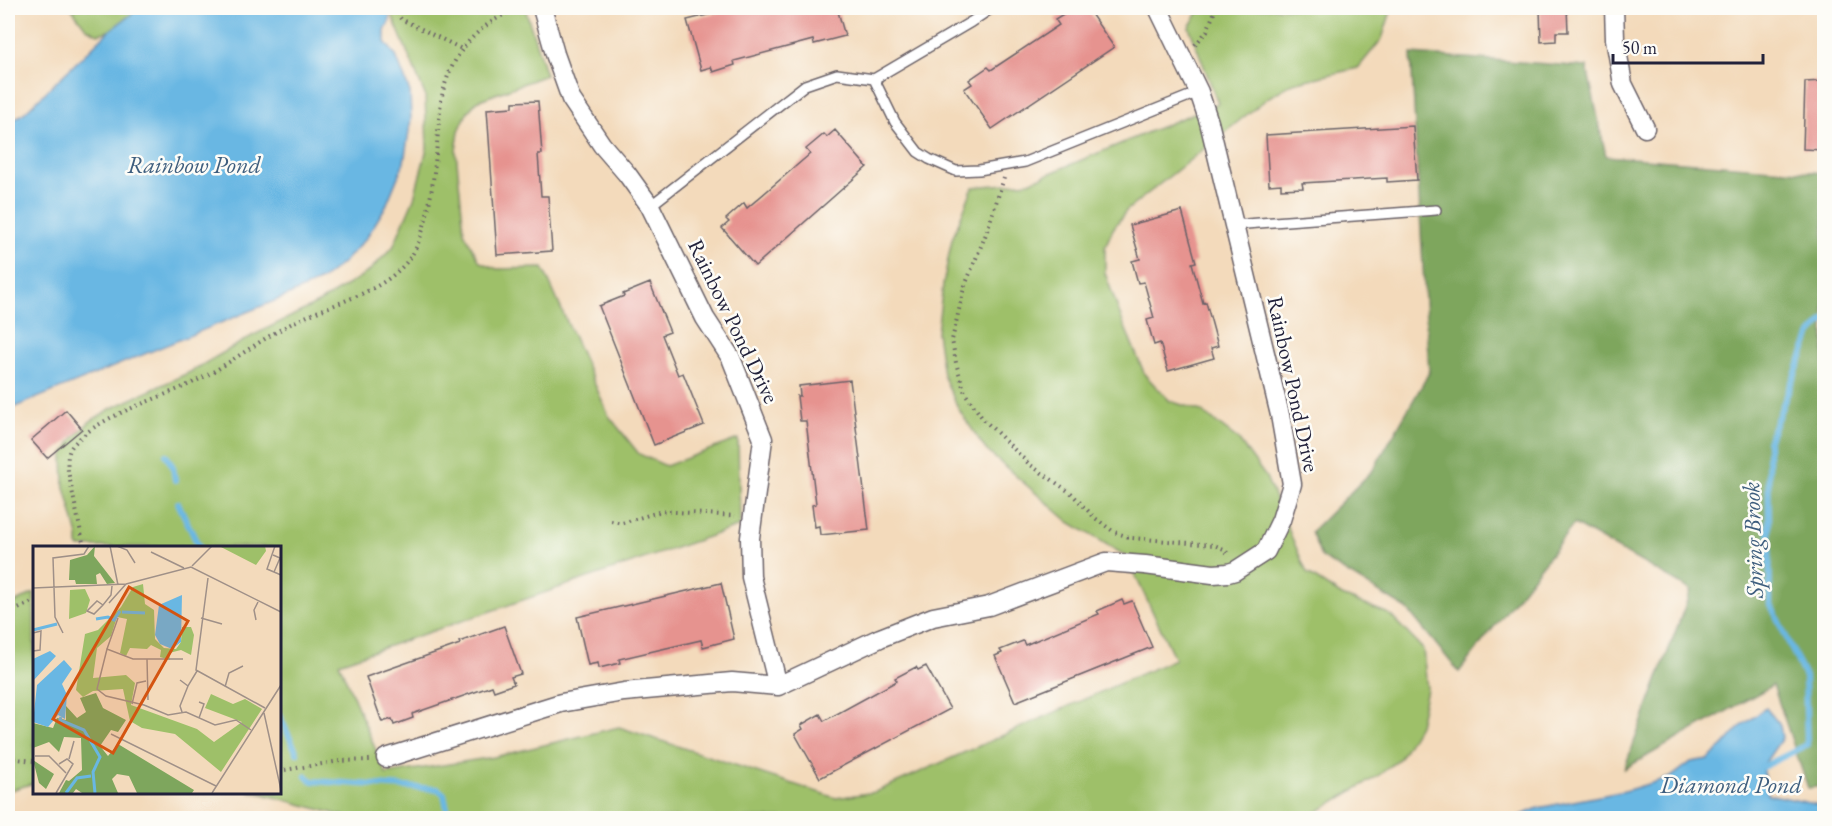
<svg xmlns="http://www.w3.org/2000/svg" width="1832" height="826" font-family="'EB Garamond',serif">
<rect width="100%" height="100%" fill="#fdfcf7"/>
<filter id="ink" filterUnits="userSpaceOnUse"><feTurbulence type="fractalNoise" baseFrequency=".0167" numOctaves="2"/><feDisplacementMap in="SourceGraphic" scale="12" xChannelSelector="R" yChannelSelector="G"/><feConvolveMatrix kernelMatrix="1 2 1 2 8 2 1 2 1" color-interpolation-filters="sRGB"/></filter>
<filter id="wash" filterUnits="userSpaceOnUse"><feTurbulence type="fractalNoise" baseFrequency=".008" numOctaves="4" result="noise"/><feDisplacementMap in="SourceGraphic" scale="24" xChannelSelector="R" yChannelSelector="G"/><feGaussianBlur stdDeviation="1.35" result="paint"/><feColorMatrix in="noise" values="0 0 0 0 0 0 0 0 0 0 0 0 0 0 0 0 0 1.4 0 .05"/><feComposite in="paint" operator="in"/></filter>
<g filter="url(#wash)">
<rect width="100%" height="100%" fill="#f3dabb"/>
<path fill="#9ec069" stroke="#607152" stroke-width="1.5" d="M71,8h69l-31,23 -11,3 -12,-6z
M389,8h136l21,67 -69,26 -10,12 -8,18 -3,20 8,81 16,30 17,7 46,-1 66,148 30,38 27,12 72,-27 2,87 -401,137 47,111 108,-17 125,-30 217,71 39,-6 300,-133 -49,-103 -57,-34 -83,-72 -27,-40 -16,-35 -6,-43 6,-47 9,-46 21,-52 56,-5 189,-79 -29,-76 12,-19h191l-10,31 -24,29 -65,15 -24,14 -143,114 -13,18 -8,18v26l17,47 23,55 25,26 31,10 37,28 28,38 41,96 35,23 47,18 34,35 4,40 -8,36 -19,33 -22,18 -71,42h-956l-88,-24 -15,-2h31v-245h-201v-11l-14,-52 -1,-28 9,-16 17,-18 21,-13 80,-37 62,-36 68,-34 48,-30 25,-25 21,-49 13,-50 -2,-53z
M34,593v190l-26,8v-185z"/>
<path fill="#7ea65d" stroke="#50644c" stroke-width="1.5" d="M1411,54l176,13 19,89 218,17v613l-16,2 -35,-103 -149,84 67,-179 -117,-66 -115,148 -52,-63 -86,-52 -10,-25 62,-62 56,-97z"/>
<path fill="#69b7e3" stroke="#466c8f" stroke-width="1.5" d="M140,8h249l1,12 -5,11v11l11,14 14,36 1,27 -7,43 -18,44 -19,31 -24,26 -22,17 -32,15 -281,115v-287l15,-9 86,-83z
M1766,708l14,17 2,13 -20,29 6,27 56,12v12h-309l23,-10 87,-17 46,-14 20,-15 17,-3 15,-13 16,-18z"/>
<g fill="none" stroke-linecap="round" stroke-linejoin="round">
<path stroke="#69b7e3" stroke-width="6" d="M166,455l7,12 2,13
M178,503l21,44
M279,715l18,38
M1756,770l51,-25 -2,-68 -35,-74 -2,-161 43,-108 13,-14
M306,776l6,5 126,8 6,5 5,24"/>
</g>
<g id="blocks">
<path fill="#e6938f" d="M723,8h114l8,28 -31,8 -1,-4 -79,21 1,4 -22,7 -2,-5 -10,3 -14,-50 37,-9z
M1073,8h14l27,39 -122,82 -28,-40 8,-5 -3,-4 19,-13 3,3 68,-45 -4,-6z
M1540,8h27l1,24h-12v9l-15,1z
M1824,81v69l-21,-1 2,-67z
M538,101l4,53h-4l3,42h7l4,55 -55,4 -10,-146 26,-2v-5z
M1413,126l4,54 -30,2v-4l-85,5 1,5 -22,1v-5l-12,1 -3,-50z
M835,130l32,37 -112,99 -33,-38 7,-6 -3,-3 18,-16 3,5 63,-54 -4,-5 18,-15 3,3z
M1182,211l14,51 -4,1 11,40 3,-1 12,44 -7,2 3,10 -46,13 -8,-28 -6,2 -7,-25 7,-2 -10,-36 -6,1 -6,-22 8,-2 -10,-34z
M650,283l20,49 -8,3 16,40 5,-2 21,52 -50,20 -55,-139 25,-10 -1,-2z
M850,380l19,150 -49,5 -1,-9 -4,1 -3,-22 4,-1 -10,-83h-6l-3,-25h3l-1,-10z
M66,410l16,19 -35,29 -16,-18z
M721,583l13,56 -31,8 -2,-7 -82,19 1,4 -21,5 -1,-5 -10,2 -11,-48z
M1122,600l2,4 8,-3 20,46 -137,55 -20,-46 7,-3 -2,-3 23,-9 2,4 74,-31 -2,-3z
M504,626l17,48 -10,3 3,7 -20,7 -2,-5 -80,28 1,4 -19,7 -2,-6 -10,3 -16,-45 94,-33 -1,-2z
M926,666l24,43 -130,69 -25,-44 8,-5 -2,-4 19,-11 4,7 73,-40 -2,-3 21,-11 2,3z"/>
</g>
</g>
<g filter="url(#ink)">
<use href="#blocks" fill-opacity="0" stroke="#6b6268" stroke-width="1.5"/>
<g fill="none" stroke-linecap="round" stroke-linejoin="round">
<defs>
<path id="lane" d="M874,79l21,43 23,30 11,7 27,12 23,-1 46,-8 174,-70
M650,206l155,-121 32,-11 37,5 97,-57 21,-14
M1233,225l203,-15"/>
<path id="street" d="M542,8l13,46 16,45 31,46 25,29 23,32 55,112 26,40 32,81 -13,99 1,39 27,109 102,-48 53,-21 56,-11 117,-44 39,3 68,9 15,-1 7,-2 31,-20 15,-31 11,-36 -12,-69 -71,-293 -10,-30 -41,-84
M1614,8l1,31 8,45 22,44
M386,758l175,-55 63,-11 108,-10 46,4"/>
</defs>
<use href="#lane" stroke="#6b6268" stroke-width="12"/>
<use href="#street" stroke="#6b6268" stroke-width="21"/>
<path stroke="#6b6268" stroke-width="4" stroke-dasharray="1.5 4.5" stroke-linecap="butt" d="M393,8l8,11 61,30
M1195,45l12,-14 9,-23
M1004,178l-18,56 -22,54 -12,52 4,23 9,30 18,26 46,45 42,29 24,25 19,14 18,6 82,7 10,4 5,6
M611,521l11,2 40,-12 73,5
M84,547l-16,-76c-1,-9 -1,-19 5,-26 30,-33 90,-46 129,-67 34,-18 65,-44 101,-60 36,-17 81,-26 106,-59 25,-32 27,-116 32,-158 8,-45 36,-79 80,-93
M8,614l26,-13
M8,758l26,3
M279,771l61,-10 30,-1"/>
<use href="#lane" stroke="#fff" stroke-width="9"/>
<use href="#street" stroke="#fff" stroke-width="18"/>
</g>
</g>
<g text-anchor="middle" stroke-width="5" stroke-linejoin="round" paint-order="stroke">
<g font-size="22" fill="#22223b" stroke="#fdfcf7">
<text transform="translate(734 321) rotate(64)" y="8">Rainbow Pond Drive</text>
<text transform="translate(1294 384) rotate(78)" y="8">Rainbow Pond Drive</text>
</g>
<g font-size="24" font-style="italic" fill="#3e5e7e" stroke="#fdfcf7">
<text x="194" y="173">Rainbow Pond</text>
<text transform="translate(1753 540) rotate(-92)" y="8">Spring Brook</text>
<text x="1731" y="793">Diamond Pond</text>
</g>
</g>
<g transform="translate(33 546)">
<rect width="248" height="248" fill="#f3dabb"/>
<path d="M186,0h46l1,5 -10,14zM110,38l2,20 9,6 1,29 9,9 12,1 5,-7 1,-15h9l3,8 -3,20 -10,-5 -12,3 1,7 -10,-3 1,-7 -10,-5 -4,4 -17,-1 -4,8 -6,-3 7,-34 -10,-2 -6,19 -14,12 -4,30 33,-3 9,8 -4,22 66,24 17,13 28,-20 -37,-14 6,-14 22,10 12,-5 17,10 -41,63 -46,-38 -33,-6 -12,-7 -7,-32 -30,2 -10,6 -7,-7 9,-56 13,-4 23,-23 12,-20zM37,44l15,-1 5,11 -4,13 -17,6z" fill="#9ec069"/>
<path d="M62,0l-1,10 21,27 -8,1 -7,-11 -4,2 1,9h-21l-1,-4h-6l1,-20 17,-5zM63,147l7,15 23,12 -8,12 -7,-2 -11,16 8,10 10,-12 76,46 -2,3h-55l-8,-17 -12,-2 -5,5 6,14h-36l-6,-4 -3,4h-14l7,-13 3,1 13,-11 -1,-32 -17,-1 -5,15 -10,-10 -16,6v-25l20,5 4,-10 9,2v-14l11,12 9,-6 -6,-14zM0,214l21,14 -8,15 -7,-6z" fill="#7ea65d"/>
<path d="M149,49l-1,47 -9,7 -12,-5 -5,-9 4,-30zM17,105l6,5 -23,25v-22zM31,114l8,9 -10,15 5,11 -2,24 -7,-4 -10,12 -15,-5 4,-37z" fill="#69b7e3"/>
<path fill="none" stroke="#69b7e3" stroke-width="3" d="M89,66l23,1M63,73l12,-2 6,3 6,-9M0,84l24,-6M28,171l-1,3 24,10 16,27 -7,15 2,21M33,247l11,-15 14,-2"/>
<path fill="none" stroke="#9f9088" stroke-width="1.5" d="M77,0l8,39M84,0l10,4 8,13M242,0l-8,23 14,6M118,6l33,16M240,9l7,3 -6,14M159,20l20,-20M175,32l-12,92 69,38M0,42l93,-4 65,-17 90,45M76,57l17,-19M70,59l-6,-4 -10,10 7,3 9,-9 8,-10 1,-9M168,72l21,6M223,74l-2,-10 4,-8M0,87l8,-2 -1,19 -7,1M30,87l-8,-16 -2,-59 31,-4 5,-8M74,103l11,-31M114,113l1,41M150,113h-50l-26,-10 -10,40 9,7 38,9 24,10 18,-3 29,13 21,-5 15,10M147,134l8,6 9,-15M192,141l4,-14 14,-7M166,156l5,2 -5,14M99,158l5,-21 9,-2M149,166l-2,-6 8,-20M231,167l17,77M78,188l105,52M2,210h14l17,17M36,213l5,-18M23,247l17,-29 -6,-5 -8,5M179,247l69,-108"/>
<path fill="#d45411" fill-opacity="0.15" stroke="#d45411" stroke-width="3" d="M96,41l59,34 -75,132 -60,-34z"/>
<rect width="248" height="248" fill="none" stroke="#22223b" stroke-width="3"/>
</g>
<rect width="1832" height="826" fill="none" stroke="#fdfcf7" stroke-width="30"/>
<path d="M1613 54v9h150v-9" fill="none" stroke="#22223b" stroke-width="3"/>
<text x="1622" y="54" font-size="18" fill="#22223b" stroke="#fdfcf7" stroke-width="4.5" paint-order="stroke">50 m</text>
</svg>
